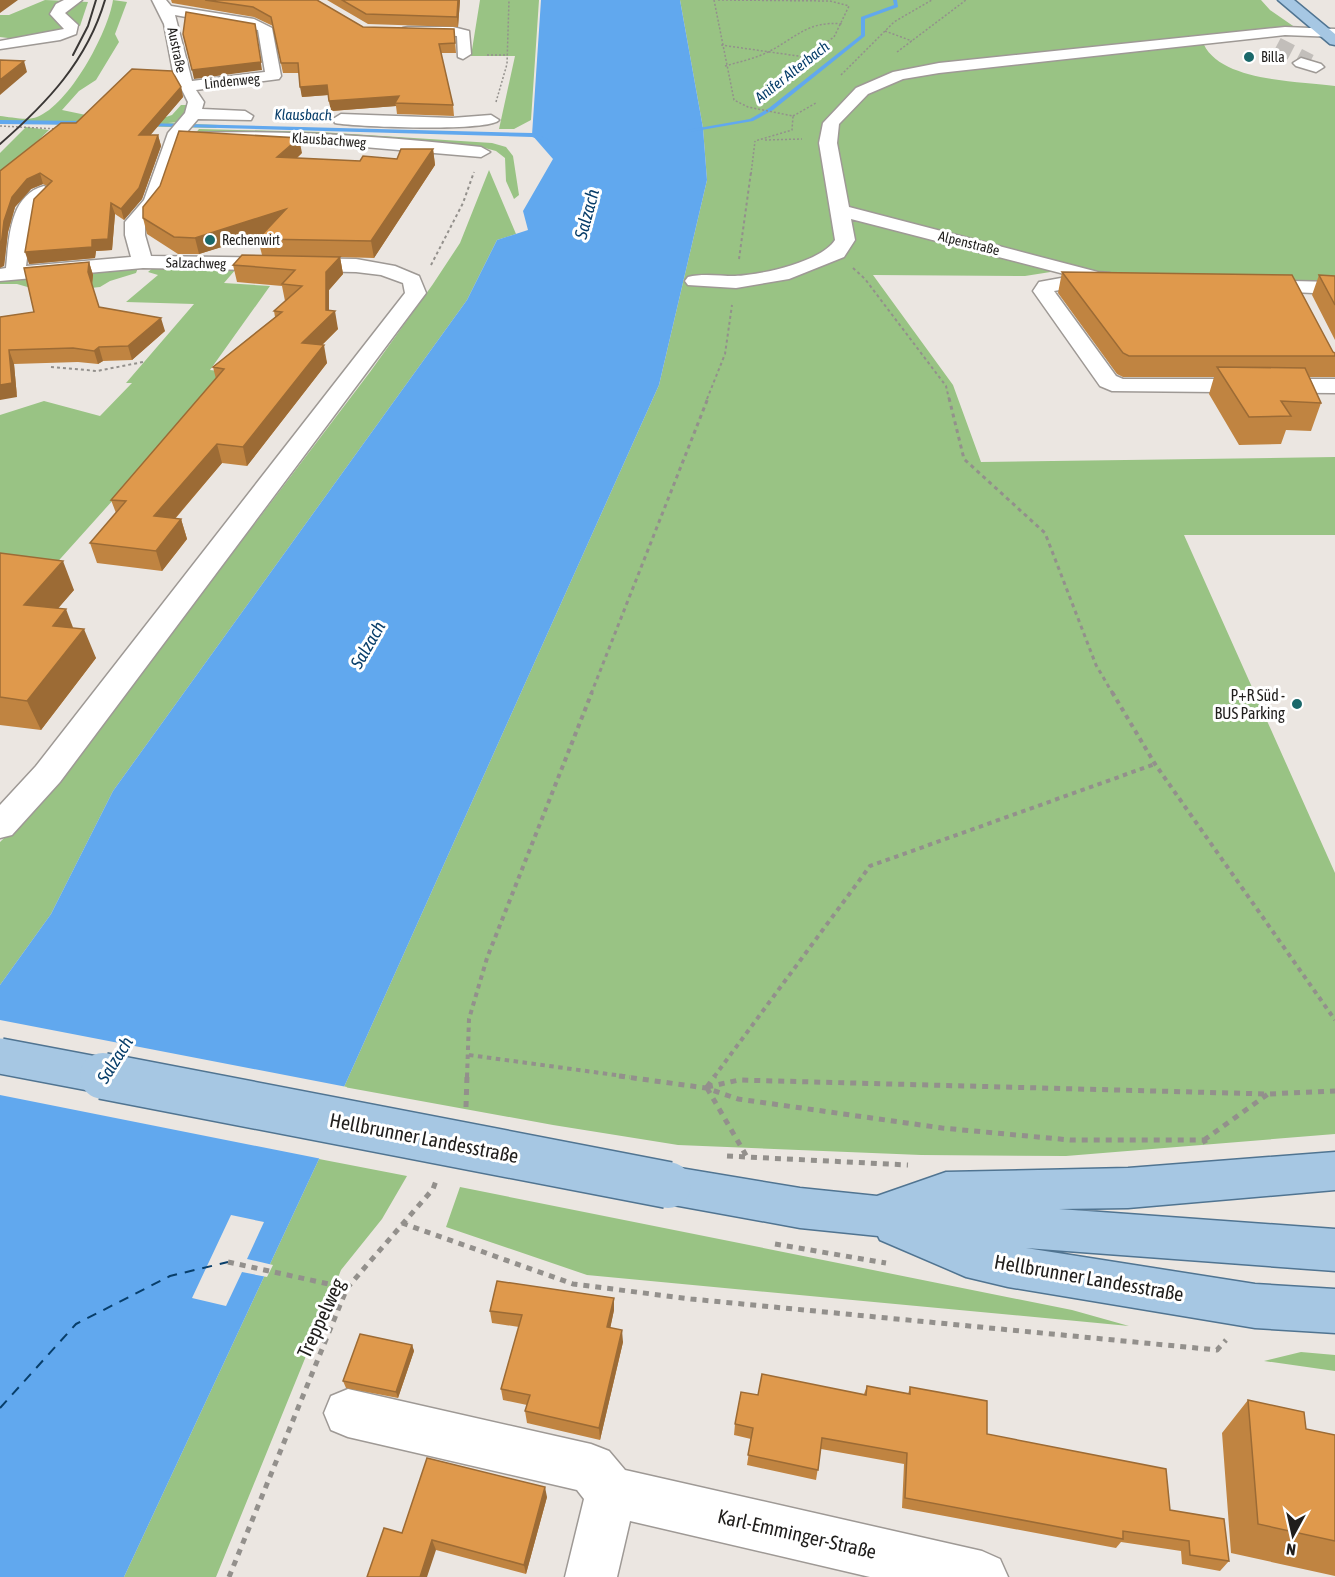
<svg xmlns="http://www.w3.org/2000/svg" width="1335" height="1577" font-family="'Asap Condensed',sans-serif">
<rect width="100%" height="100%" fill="#ebe6e1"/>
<path fill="#99c384" d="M45,0l43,2 -8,24 -7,-1 -5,4 -64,15 4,-6 -8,-1v-22h9z
M113,0l14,2 -12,32 4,8 -23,38 -17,11 -17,19 24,5 80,2 6,-2 9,-10h12l-13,17 -12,1 51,2 -3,3 -216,-5v-7c10,1 28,5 37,1 32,-12 71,-84 76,-117z
M480,0h59l-8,120 -17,9h-15l16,-73h-44z
M680,0h581l9,10 26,18 -94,12c14,42 96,41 133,46v199l-177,-6 -82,-11 -51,8 -152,-1 80,110 28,77 354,-5v78h-151l151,338v261l-269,22 -145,-1 -243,-10 -125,-20 -209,-38 315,-702 48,-205 -4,-52z
M26,127l23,3 -49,47v-24z
M199,129l121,3 172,11 14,4 7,9 6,39 -5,4 -8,-18 -1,-23 -9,-7 -15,-4 -47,-4 -240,-8z
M489,170l27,64 -19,6 -30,60 -354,491 -62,123 -51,71v-143l51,-50 319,-420 63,-88 27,-41z
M154,267l82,2 -12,14 46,3 -60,84 18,2 -176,196h-52v-153l44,-14 56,15 32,-33h-6l68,-79 -68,-2 32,-27 -10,-3z
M138,268l-2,5 -26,8 -10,6 -19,2 -43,1 -21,-6h-17v-4z
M319,1159l88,17 -25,43 -41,51 -125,307h-92z
M460,1187l612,123 57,16 -542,-51 -141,-48z
M1301,1352l34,3v16l-71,-10z"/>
<path fill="#61a8ee" d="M541,0h139l23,128 4,52 -48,205 -315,702 -25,72 -195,418h-124v-592l51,-71 62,-123 354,-491 30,-60 31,-10 -5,-19 30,-52 -21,-24z"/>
<path fill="#ebe6e1" d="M0,1020l347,67 -25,72 -322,-64z
M231,1215l33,7 -17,37 26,6 -6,12 -25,-5 -16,34 -34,-8z"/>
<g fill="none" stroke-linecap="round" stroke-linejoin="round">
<path fill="#61a8ee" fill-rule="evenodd" d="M893,0h4l1,7 -33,12v17l-92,74 -20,11 -63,11 -3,-2 63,-11 19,-11 92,-73v-18l33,-12z
M0,120l90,1 3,2 -3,2 -90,-1z
M145,123l387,10 16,6 -3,2 -13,-4 -385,-11z"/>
<path stroke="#083e6a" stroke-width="2" stroke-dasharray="10 8" stroke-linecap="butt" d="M0,1408l76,-84 94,-48 58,-14"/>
<path stroke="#c2beba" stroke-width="16" stroke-dasharray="16 8" stroke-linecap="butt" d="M1277,45l33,17"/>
<defs>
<path id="minor" d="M64,0h18l-17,13 13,12 -2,9 -16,6 -60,9v-8l64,-12 -14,-15 6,-10z
M152,0h14l5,6 83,13 18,9 9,48 -2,3 -83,11 8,12 -2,7 43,2 8,5 -2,4 -53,-1 -12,14c99,-3 197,3 295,14l9,5 -9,5 -152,-13 -147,-1 -20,58 -17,22v12l6,21 205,3 39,7 24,10 7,17 -366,489 -48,53 -12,3v-33l36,-39 369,-473 -2,-10 -22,-8 -25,-3 -213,-4 -143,13v-12l6,-1c3,-28 3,-73 38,-82l9,6 -17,17 -5,17 -5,40 105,-9 -6,-22v-13l19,-22 24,-67 17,-20 3,-11 -15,-30 -9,-48zM175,15l83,15 7,42 -73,9z
M408,27h45l16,4 2,23 -8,5 -5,-2 -1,-21 -54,-2 -2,-3 2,-3z
M1285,27l50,2v8l-50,-2 -346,38 -36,6 -35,15 -29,30 -2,19 12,64 249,65 12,1 3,4 -3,4 -56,10 62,85 7,3h212v14l-223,-2 -12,-5 -67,-95 6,-9 33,-6 -221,-57 4,21 -11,17 -55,22 -53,9 -48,-3 -3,-4 3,-4c15,-4 31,-1 47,-1 26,-1 86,-14 100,-36l-16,-97 4,-20 33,-35 37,-16 46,-9z
M1301,58l20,6 3,3 -8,5 -20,-6 -3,-3z
M341,114l111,4 39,-3 8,5c-9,12 -144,7 -164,3l-2,-4z
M1253,280l82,2v12l-89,-4 -3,-4 3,-4z
M348,1389l243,55 18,7 16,19 357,81 18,8 8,18h-138l-240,-56 -13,56h-52l19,-78 -7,-9 -229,-53 -17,-7 -7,-17 7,-17z"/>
<path id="major" d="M1278,0h16l41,34v11l-5,-1z
M1335,1152v38l-207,18 -69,1 276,20v42l-309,-23 229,36 80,5v44l-80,-5 -247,-41 -42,-10 -86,-37 -2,-4 -78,-8 -132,-24 -15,-5 -6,-14 6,-14 15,-5 132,22 77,8 69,-24 182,-4z"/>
</defs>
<use href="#minor" stroke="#9e9995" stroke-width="3"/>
<use href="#major" stroke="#507491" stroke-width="3"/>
<path stroke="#93908c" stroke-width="1.5" stroke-dasharray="2 2" stroke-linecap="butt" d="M714,0l20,100 14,7 45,9 -1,14 -37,11
M718,0l112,1 19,5 -15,31 -29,20 -84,-12
M885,31l27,10
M897,52l69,-52
M487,55h20
M725,66c14,-4 28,-7 41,-13 29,-14 41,-33 77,-29
M841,75l53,-53 38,-22
M496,102l11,-38 2,-64
M793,116l23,-13
M0,126l58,3
M765,140l37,-1
M751,174l4,-33"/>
<path stroke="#93908c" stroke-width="2" stroke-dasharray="3 3" stroke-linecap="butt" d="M739,259l12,-87
M431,265l32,-62 11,-31
M853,268l12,11 81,107 3,13
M51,367l46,4 46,-9
M707,399l18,-45 7,-49"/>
<path stroke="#93908c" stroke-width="3" stroke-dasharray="4 4" stroke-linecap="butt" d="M949,398l15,61 81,74 51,132 17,29
M591,694l117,-296"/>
<path stroke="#93908c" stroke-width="4" stroke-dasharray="4.5 4.5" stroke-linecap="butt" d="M1112,692l43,72 180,256
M469,1055l161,22
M467,1077l2,-58 18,-61 105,-266
M714,1077l156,-211 285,-102"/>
<path stroke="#93908c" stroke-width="5" stroke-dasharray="6 6" stroke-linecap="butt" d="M619,1076l87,12 32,11 204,29 128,12h134l2,4
M707,1087l32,-7 529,14 67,-3
M707,1087l8,-11
M707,1088l40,69
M466,1107l1,-31
M1204,1140l64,-46
M727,1156l181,9
M402,1223l171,61 118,15 526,51 9,-10
M775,1244l111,19
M228,1262l119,26
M229,1577l118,-289 86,-99 3,-8"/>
<use href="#minor" fill="#fff" fill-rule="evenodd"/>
<use href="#major" fill="#a6c7e3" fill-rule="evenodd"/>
<path stroke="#3a3735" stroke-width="2" d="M73,55l15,-29 8,-26
M0,144c47,-41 87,-83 105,-144"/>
<defs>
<path id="major-bridge-far1" d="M0,1056l111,21"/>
<path id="major-bridge" d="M103,1076l565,109"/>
</defs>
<use href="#major-bridge-far1" stroke="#507491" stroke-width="38" stroke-linecap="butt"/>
<use href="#major-bridge" stroke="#507491" stroke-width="49" stroke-linecap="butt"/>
<use href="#major-bridge-far1" stroke="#a6c7e3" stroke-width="35"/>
<use href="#major-bridge" stroke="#a6c7e3" stroke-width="46"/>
</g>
<path fill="#c08441" d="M171,0h146l46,27 91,2 2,24h-15l12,52 1,11 -57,-2 -1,-8 -65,5 -3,-16 -26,2 -3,-24h-16l-10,-47 -19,-9 -82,-14z
M327,0h133l-2,27 -90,-3z
M181,87l2,10 -33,38h8l3,11 -19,53 -18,21 -9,-6 -3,36 -16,1 -1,7 -66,6 18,-78 -4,-2 -12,5 -16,18 -7,25 -4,34 -4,-95z
M433,149l2,16 -61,93 -34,-1 3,17 -14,16v20l9,19 -16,16 5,18 -80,103 -25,-3 -47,56h6l6,20 -25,32 -65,-8 -7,-20 26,-30 -5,-13 105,-121 -3,-12 62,-50 -1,-6 11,-10 -3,-15 -45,-4 -4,-17 29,-10 -4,-16 4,-5 -63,20h-21l-31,-20 -4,-16 159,-65 -5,5 63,3 37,-2z
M89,262l4,13 -1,10 7,22 66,24 -33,29 -29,1 -5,3 -20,-2 -64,2 3,33 -17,-80 34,-5z
M1062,272l273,81v24h-26l12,26 -10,28 -25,-1 -5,14 -42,1 -30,-51 5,-17h-91l-6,-3 -59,-81z
M1319,275l16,1v64l-23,-45z
M0,553l74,37 -16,18 38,50 -55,72 -41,-5z
M614,1310l-4,18 13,14 -23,98 -73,-17 -2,-12 2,-6 -24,-5 -2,-11 18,-62 -27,-4 -2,-12z
M412,1345l2,6 -16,47 -52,-10 -3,-7z
M867,1386l41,8 2,-7 77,47 183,76 59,51 -9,10 -38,-7 -1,-13 -60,-9 -5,6 -214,-40 2,-44 -83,-15 -5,31 -69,-15 4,-26 -17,-4 1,-11 23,-29 106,-1z
M1248,1400l58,29 29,6v141l-104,-23 -9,-120z
M547,1497l-21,77 -90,-24 -34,-17z"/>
<path fill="#9c6b35" d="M0,0h18l-18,13z
M458,0h2l-2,27 -1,-10z
M255,24l7,46 -68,9 -2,-9z
M24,61l3,11 -27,23v-15z
M327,85l1,10 -26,2 -2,-10z
M181,87l2,10 -41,48 -3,-10z
M399,96l-4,7 1,3 -65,5 -2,-10z
M158,135l3,11 -19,53 -18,21 -3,-11z
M299,138l3,15 -21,19 -4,-15z
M433,149l2,16 -61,93 -3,-17z
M40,173l3,11 -12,5 -16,18 -7,25 -4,34 -4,2v-14l4,-33 8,-24 15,-18z
M111,203l4,11 -3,36 -16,1 -1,7 -66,6 -4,-12 67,-12z
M286,209l4,17 -91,28 -4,-16z
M340,257l3,17 -14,16v27l6,-6 3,18 -32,32 -4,-18 24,-71z
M89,262l4,13 -1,10 -4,-13z
M161,318l4,13 -33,29 -4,-14z
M324,345l3,18 -80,103 -4,-19z
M99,347l4,14 -5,3 -4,-13z
M9,350l5,14 3,33 -17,3v-15z
M217,444l5,19 -62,73 -6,-20z
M181,519l6,20 -25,32 -6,-20z
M63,561l11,29 -38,44 -12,-29z
M66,609l11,29 7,-9 12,29 -55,72 -14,-29 26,-75z
M614,1298v12l-6,29 -1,-12z
M622,1330l1,12 -23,98 -1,-12z
M412,1345l2,6 -16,47 -2,-6z
M545,1487l2,10 -21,77 -2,-9z
M432,1540l4,10 -9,27h-7z"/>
<path fill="#df994c" stroke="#9c6b35" stroke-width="1.5" d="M205,0h112l46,27 91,2 1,14 -16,1 14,61 -58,-2 4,-7 -70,5 -2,-16 -27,2 -2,-24h-17l-10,-46 -18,-10z
M342,0h116l-1,17 -91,-3z
M186,12l69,12 6,38 -69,8 -9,-36z
M0,60l24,1 -24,19z
M132,69l40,2 9,16 -42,48h19l-19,53 -18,21 -10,-6 -3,36 -16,1v7l-67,5 9,-53 18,-18 -12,-8 -13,6 -15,18 -8,24 -4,33v-83l61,-48h15z
M179,131l120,7 -22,19 83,4 3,-5 34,3 4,-10h32l-62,92 -113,-2 28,-30 -91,29 -21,-1 -31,-19v-11l17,-21z
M242,255l98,2 -14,15v38l9,1 -33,32 22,2 -81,102 -26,-3 -63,72 27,3 -25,32 -66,-8 36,-42 -15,-1 113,-131 -11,-2 69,-55 -8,-1 28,-25 -20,-2 13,-14 -62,-5z
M89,262l-1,10 11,35 62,11 -33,28 -29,1 -5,4 -21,-3 -64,2 3,33 -12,2v-68l34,-5 -10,-44z
M1062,272l230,3 41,77 2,1v3h-206l-6,-3z
M1319,275l16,1v29z
M1217,367l88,1 16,35 -40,-2 10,15 -42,1z
M0,553l63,8 -39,44 42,4 -13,17 31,3 -57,72 -27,-4z
M497,1281l117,17 -7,29 15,3 -23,98 -74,-17 5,-16 -29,-6 21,-74 -32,-4z
M360,1334l52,11 -16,47 -53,-11z
M762,1374l104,21 1,-9 43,8v-7l77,14v33l179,35 4,41 54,9 5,42 -39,-6 -1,-14 -66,-10v8l-218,-41 2,-45 -85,-15 -4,32 -70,-15 5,-27 -18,-4 6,-32 17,3z
M1248,1400l56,12 2,17 29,6v106l-77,-17z
M427,1458l118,29 -21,78 -92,-25 -12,37h-53l17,-49 18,5z"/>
<g fill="#1a686a" stroke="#fff" stroke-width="2">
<circle cx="1249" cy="57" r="6"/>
<circle cx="210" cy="240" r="6"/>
<circle cx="1297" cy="704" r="6"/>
</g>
<g text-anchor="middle" stroke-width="6" stroke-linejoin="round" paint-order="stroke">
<g font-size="14" fill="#201e1c" stroke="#fff">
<text transform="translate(177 50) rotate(78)" y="5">Austraße</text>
<text transform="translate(232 81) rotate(-6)" y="5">Lindenweg</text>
<text transform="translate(329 140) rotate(4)" y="5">Klausbachweg</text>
<text transform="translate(969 243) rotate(14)" y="5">Alpenstraße</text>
<text transform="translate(196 263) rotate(1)" y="5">Salzachweg</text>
</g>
<g font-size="14" fill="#201e1c" stroke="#fff" text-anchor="start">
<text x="1261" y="62">Billa</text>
<text x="222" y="245">Rechenwirt</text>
</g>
<g font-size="15" font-style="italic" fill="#083e6a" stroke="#fff">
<text transform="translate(792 72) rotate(-38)" y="5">Anifer Alterbach</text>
<text transform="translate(303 115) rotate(1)" y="5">Klausbach</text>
</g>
<g font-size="16" fill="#201e1c" stroke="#fff" text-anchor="end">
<text x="1285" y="701">P+R Süd -<tspan x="1285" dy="18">BUS Parking</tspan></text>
</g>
<g font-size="18" font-style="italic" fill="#083e6a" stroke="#fff">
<text transform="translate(587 214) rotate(-75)" y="6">Salzach</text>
<text transform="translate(368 645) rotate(-60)" y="6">Salzach</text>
<text transform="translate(115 1060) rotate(-58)" y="6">Salzach</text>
</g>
<g font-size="20" fill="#201e1c" stroke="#fff">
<text transform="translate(424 1138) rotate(11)" y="7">Hellbrunner Landesstraße</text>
<text transform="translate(1089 1278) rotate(10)" y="7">Hellbrunner Landesstraße</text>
<text transform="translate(321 1318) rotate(-65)" y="7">Treppelweg</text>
<text transform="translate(797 1534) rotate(13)" y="7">Karl-Emminger-Straße</text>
</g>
</g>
<g transform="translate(1293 1535) rotate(188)" stroke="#ffffff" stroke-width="4.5" paint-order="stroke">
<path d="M0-4.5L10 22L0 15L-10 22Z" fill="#201e1c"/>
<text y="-9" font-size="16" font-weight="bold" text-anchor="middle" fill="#201e1c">N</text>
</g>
</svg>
